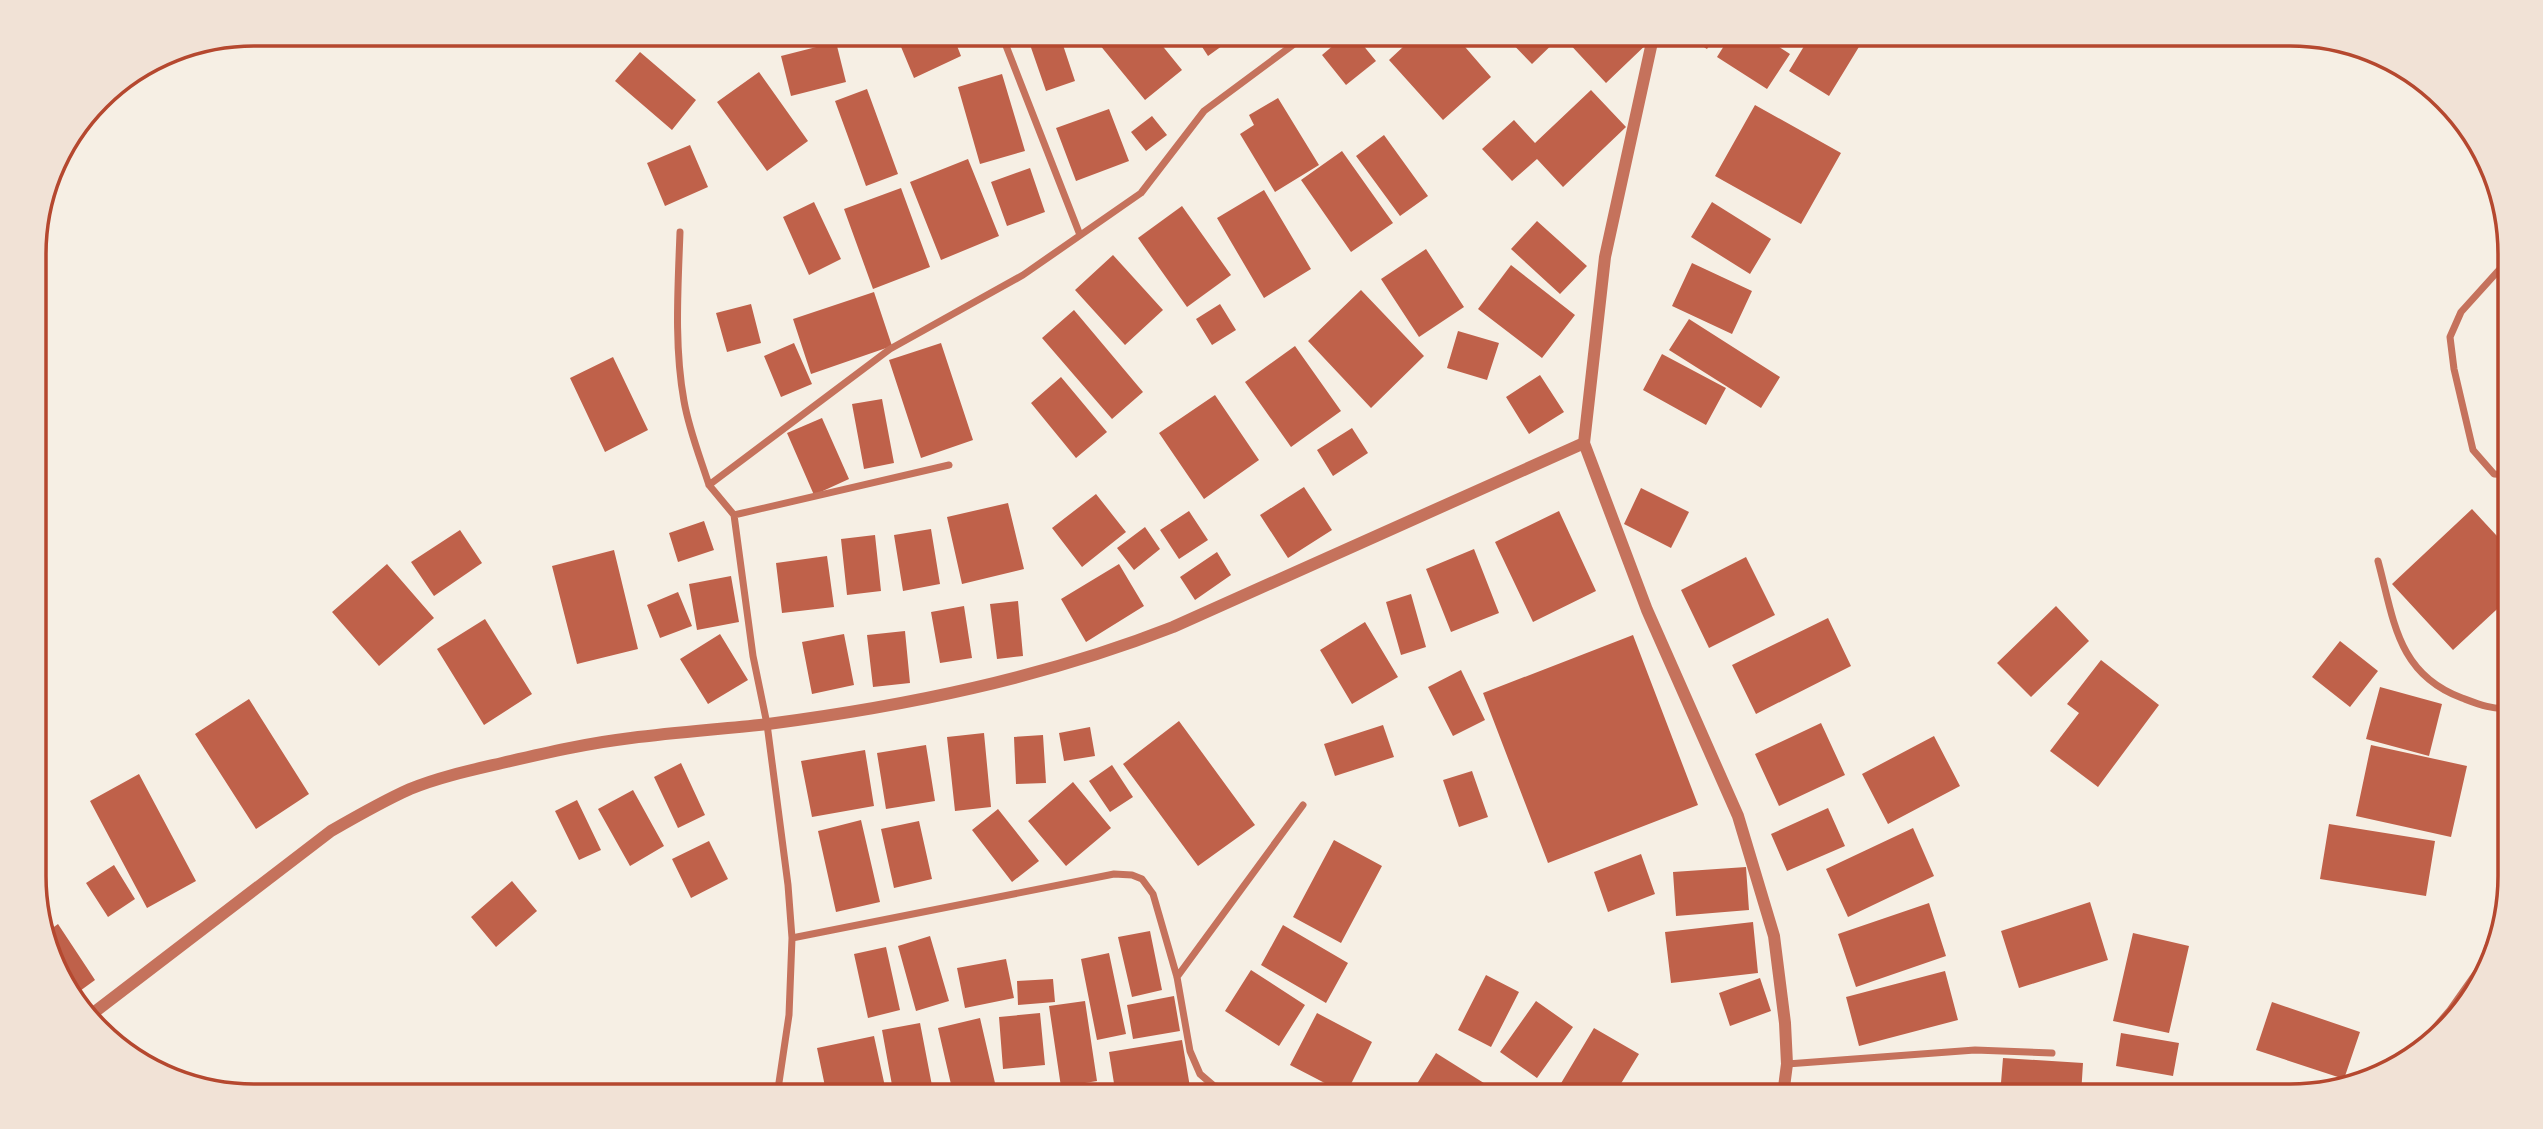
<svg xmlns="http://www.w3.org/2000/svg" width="2543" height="1129" font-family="Helvetica,sans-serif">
<rect width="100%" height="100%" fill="#f6efe4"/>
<path fill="#bf614a" d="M917,33h35l9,23 -47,22 -15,-36z
M1036,33h23l16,48 -29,10 -19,-55z
M1112,33h40l30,37 -37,30 -46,-56z
M1193,33h47l-32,23z
M1348,33h5l23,28 -30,24 -24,-30z
M1418,33h35l38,44 -48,43 -54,-60z
M1502,33h62l-32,31z
M1571,33h75l6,6 -46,44 -41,-44z
M1692,33h25l-10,16 -18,-11z
M1732,33h25l33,21 -23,35 -50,-32z
M1763,33h31l-9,14z
M1812,33h48l5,4 -36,59 -40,-25z
M836,42l10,40 -55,14 -10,-40z
M640,52l56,48 -24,30 -57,-49z
M759,72l49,69 -41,30 -50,-69z
M1002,74l23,77 -45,13 -22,-77z
M867,89l31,85 -32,12 -31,-85z
M1591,90l35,37 -63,60 -26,-28 -25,22 -30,-32 32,-29 21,23z
M1278,98l41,67 -44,27 -35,-58 14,-9 -5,-10z
M1755,105l86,48 -40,71 -86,-48z
M1109,109l20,52 -53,20 -20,-53z
M1152,116l15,19 -21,16 -15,-19z
M1384,135l44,61 -28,20 -44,-60z
M690,145l18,42 -43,19 -18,-43z
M1342,151l51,72 -42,29 -50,-72z
M968,159l31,77 -58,24 -31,-78z
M1030,168l15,44 -38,14 -16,-44z
M901,188l29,79 -57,22 -29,-80z
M1264,190l47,79 -47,29 -47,-80z
M814,202l27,57 -32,16 -26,-58z
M1712,202l59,37 -21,35 -59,-37z
M1182,206l49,69 -44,32 -49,-69z
M1537,221l50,45 -27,28 -49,-45z
M1426,249l38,58 -45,30 -38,-58z
M1113,255l50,55 -38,35 -50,-55z
M1692,263l60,28 -20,43 -60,-28z
M1511,265l64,50 -33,43 -64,-49z
M1361,290l63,66 -53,52 -63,-67z
M874,292l18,54 -81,28 -18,-55z
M751,304l10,39 -34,9 -11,-39z
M1220,304l16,26 -24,15 -16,-26z
M1074,310l69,82 -31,27 -70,-81z
M1689,319l91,58 -19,31 -92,-58z
M1458,331l41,12 -12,37 -40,-12z
M794,343l18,41 -31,13 -17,-41z
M941,343l32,97 -52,18 -32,-98z
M1295,346l46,65 -50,36 -46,-65z
M1662,354l64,34 -20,37 -63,-35z
M613,357l35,73 -43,22 -35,-74z
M1540,375l24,37 -35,22 -23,-37z
M1061,377l46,55 -31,26 -45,-55z
M1215,395l44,65 -55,39 -45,-66z
M882,399l12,64 -30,6 -12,-65z
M822,418l27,61 -35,16 -27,-62z
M1352,428l16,25 -35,23 -16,-26z
M1304,487l28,43 -44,28 -28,-43z
M1641,488l48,24 -18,36 -47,-24z
M1096,494l30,38 -44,35 -30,-39z
M1008,503l16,66 -62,15 -15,-67z
M2472,509l37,40v49l-56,52 -61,-66z
M1189,511l19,29 -29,19 -19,-29z
M1559,511l37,80 -63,31 -38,-80z
M704,521l10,29 -36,12 -9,-29z
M1145,527l15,22 -26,21 -17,-22z
M931,529l9,55 -37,7 -9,-56z
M460,530l22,33 -48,33 -23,-34z
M875,535l6,56 -34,4 -6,-56z
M1474,549l25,64 -48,19 -25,-63z
M614,550l24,99 -61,15 -25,-98z
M1217,552l14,23 -36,25 -15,-23z
M827,556l7,51 -52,6 -6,-50z
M1746,557l29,58 -66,33 -28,-58z
M387,564l47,54 -55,48 -47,-54z
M1119,564l25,42 -58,36 -25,-43z
M731,576l8,46 -42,8 -8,-46z
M678,592l14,34 -32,12 -13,-33z
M1411,594l15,53 -25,8 -15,-53z
M1018,601l5,55 -26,3 -7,-55z
M964,606l8,52 -32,5 -9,-51z
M2056,606l33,35 -58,56 -34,-34z
M1828,618l23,48 -95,48 -24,-49z
M485,619l47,75 -48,31 -47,-76z
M1365,622l33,55 -46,27 -32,-54z
M905,631l5,52 -37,4 -6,-52z
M720,634l28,46 -40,24 -28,-45z
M844,634l10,51 -42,9 -10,-52z
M1633,635l65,170 -150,58 -65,-170z
M2340,641l38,30 -28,36 -38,-30z
M2101,660l58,45 -61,82 -48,-36 29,-38 -12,-9z
M1461,670l24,50 -32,16 -25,-49z
M2380,687l62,17 -13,52 -63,-17z
M249,699l60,95 -53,35 -61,-95z
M1179,721l76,104 -57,41 -75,-102z
M1821,723l24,52 -66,31 -24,-52z
M1383,725l11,32 -59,19 -11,-32z
M1090,727l5,29 -31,5 -5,-28z
M984,733l7,74 -36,4 -8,-74z
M1043,735l3,48 -30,1 -2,-47z
M1934,736l26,50 -72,38 -26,-50z
M926,745l9,56 -49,8 -9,-56z
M2371,745l96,21 -16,71 -95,-21z
M865,750l9,56 -62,11 -11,-56z
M681,763l24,52 -27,13 -24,-51z
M1112,765l21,32 -23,15 -21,-31z
M1472,771l16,46 -29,10 -16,-47z
M139,774l57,107 -49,27 -57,-107z
M1073,782l38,46 -45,38 -38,-45z
M633,790l31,56 -34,20 -32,-57z
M577,800l24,50 -22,10 -24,-49z
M1828,808l17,38 -58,25 -16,-37z
M998,809l41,52 -27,21 -40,-52z
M861,820l19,82 -44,10 -18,-81z
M919,821l13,58 -38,9 -13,-59z
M2329,824l106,17 -9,55 -106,-17z
M1913,828l21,48 -86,41 -22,-48z
M1334,840l48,26 -41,77 -48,-26z
M709,841l19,38 -37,19 -19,-39z
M1641,854l14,40 -47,18 -14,-40z
M114,865l21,34 -27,18 -22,-34z
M1746,867l3,43 -73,6 -3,-44z
M512,881l25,30 -41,36 -25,-30z
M2090,902l18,58 -89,28 -18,-57z
M1929,903l17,53 -90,31 -18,-53z
M1753,922l5,51 -87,10 -6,-51z
M58,924l37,56 -22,16 -26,-64z
M1283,925l65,38 -22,40 -65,-38z
M1150,931l12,59 -30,7 -14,-60z
M2133,933l56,13 -20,87 -56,-12z
M930,936l19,65 -33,10 -18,-65z
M886,947l14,63 -32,8 -14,-64z
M1109,953l17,81 -29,6 -16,-81z
M1006,959l8,39 -49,10 -8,-40z
M1251,970l54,35 -26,41 -54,-35z
M1945,971l13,49 -99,26 -13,-49z
M1486,975l33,17 -28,55 -33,-17z
M1760,978l11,33 -41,15 -11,-33z
M1053,979l2,23 -37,3 -1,-24z
M1174,996l6,35 -47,8 -6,-34z
M1085,1001l12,80 -36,6 -12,-81z
M1536,1001l37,26 -36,51 -37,-26z
M2272,1002l88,30 -16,47 -88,-29z
M1040,1013l5,52 -42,4 -4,-52z
M1317,1013l55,29 -26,52 -56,-29z
M980,1018l15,65 -42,10 -15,-65z
M920,1023l14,73h-40l-12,-66z
M1594,1028l45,26 -25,41h-60z
M2121,1033l58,10 -6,33 -57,-10z
M874,1036l13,60h-60l-10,-48z
M1182,1040l9,53 -16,3h-59l-7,-44z
M1436,1053l51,32 16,10h-93z
M2003,1058l80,5 -2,32h-81z
M1834,1089l70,4v2h-70z"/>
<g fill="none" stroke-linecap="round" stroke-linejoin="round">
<path stroke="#c5725c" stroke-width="7" d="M1001,33l79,202
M680,232c-2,56 -6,114 4,169 5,29 16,56 25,84
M2508,260l-47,52 -11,25 4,32 19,81 21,24 15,1
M734,515l215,-50
M2378,561c16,59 19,113 84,137 16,6 30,12 47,10
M792,938l322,-64 18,1 10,4 11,15 24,83 13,74 10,23 14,12 84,10
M1177,977l126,-172
M2408,1059l42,-49 31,-44 25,-69
M1787,1064l188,-14 77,3
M777,1096l12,-81 3,-77 -4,-53 -21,-161 -14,-68 -19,-141 -25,-30 181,-136 133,-74 118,-82 63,-82 105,-78"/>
<path stroke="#c5725c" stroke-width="12" d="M1654,33l-49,224 -21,186 63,167 91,206 36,120 11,87 2,41 -4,31
M88,1017l243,-186c26,-15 52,-30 79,-42 29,-12 62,-19 92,-26 43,-10 86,-20 129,-25 46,-6 92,-9 137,-14 138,-18 275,-46 405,-97l411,-184"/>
</g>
<path d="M0 0H2543V1129H0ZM254 46H2290A208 208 0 0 1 2498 254V876A208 208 0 0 1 2290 1084H254A208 208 0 0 1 46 876V254A208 208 0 0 1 254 46Z" fill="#f1e2d6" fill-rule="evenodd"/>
<path fill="none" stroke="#b5482f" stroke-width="3.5" d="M254 46H2290A208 208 0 0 1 2498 254V876A208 208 0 0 1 2290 1084H254A208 208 0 0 1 46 876V254A208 208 0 0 1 254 46Z"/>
</svg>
